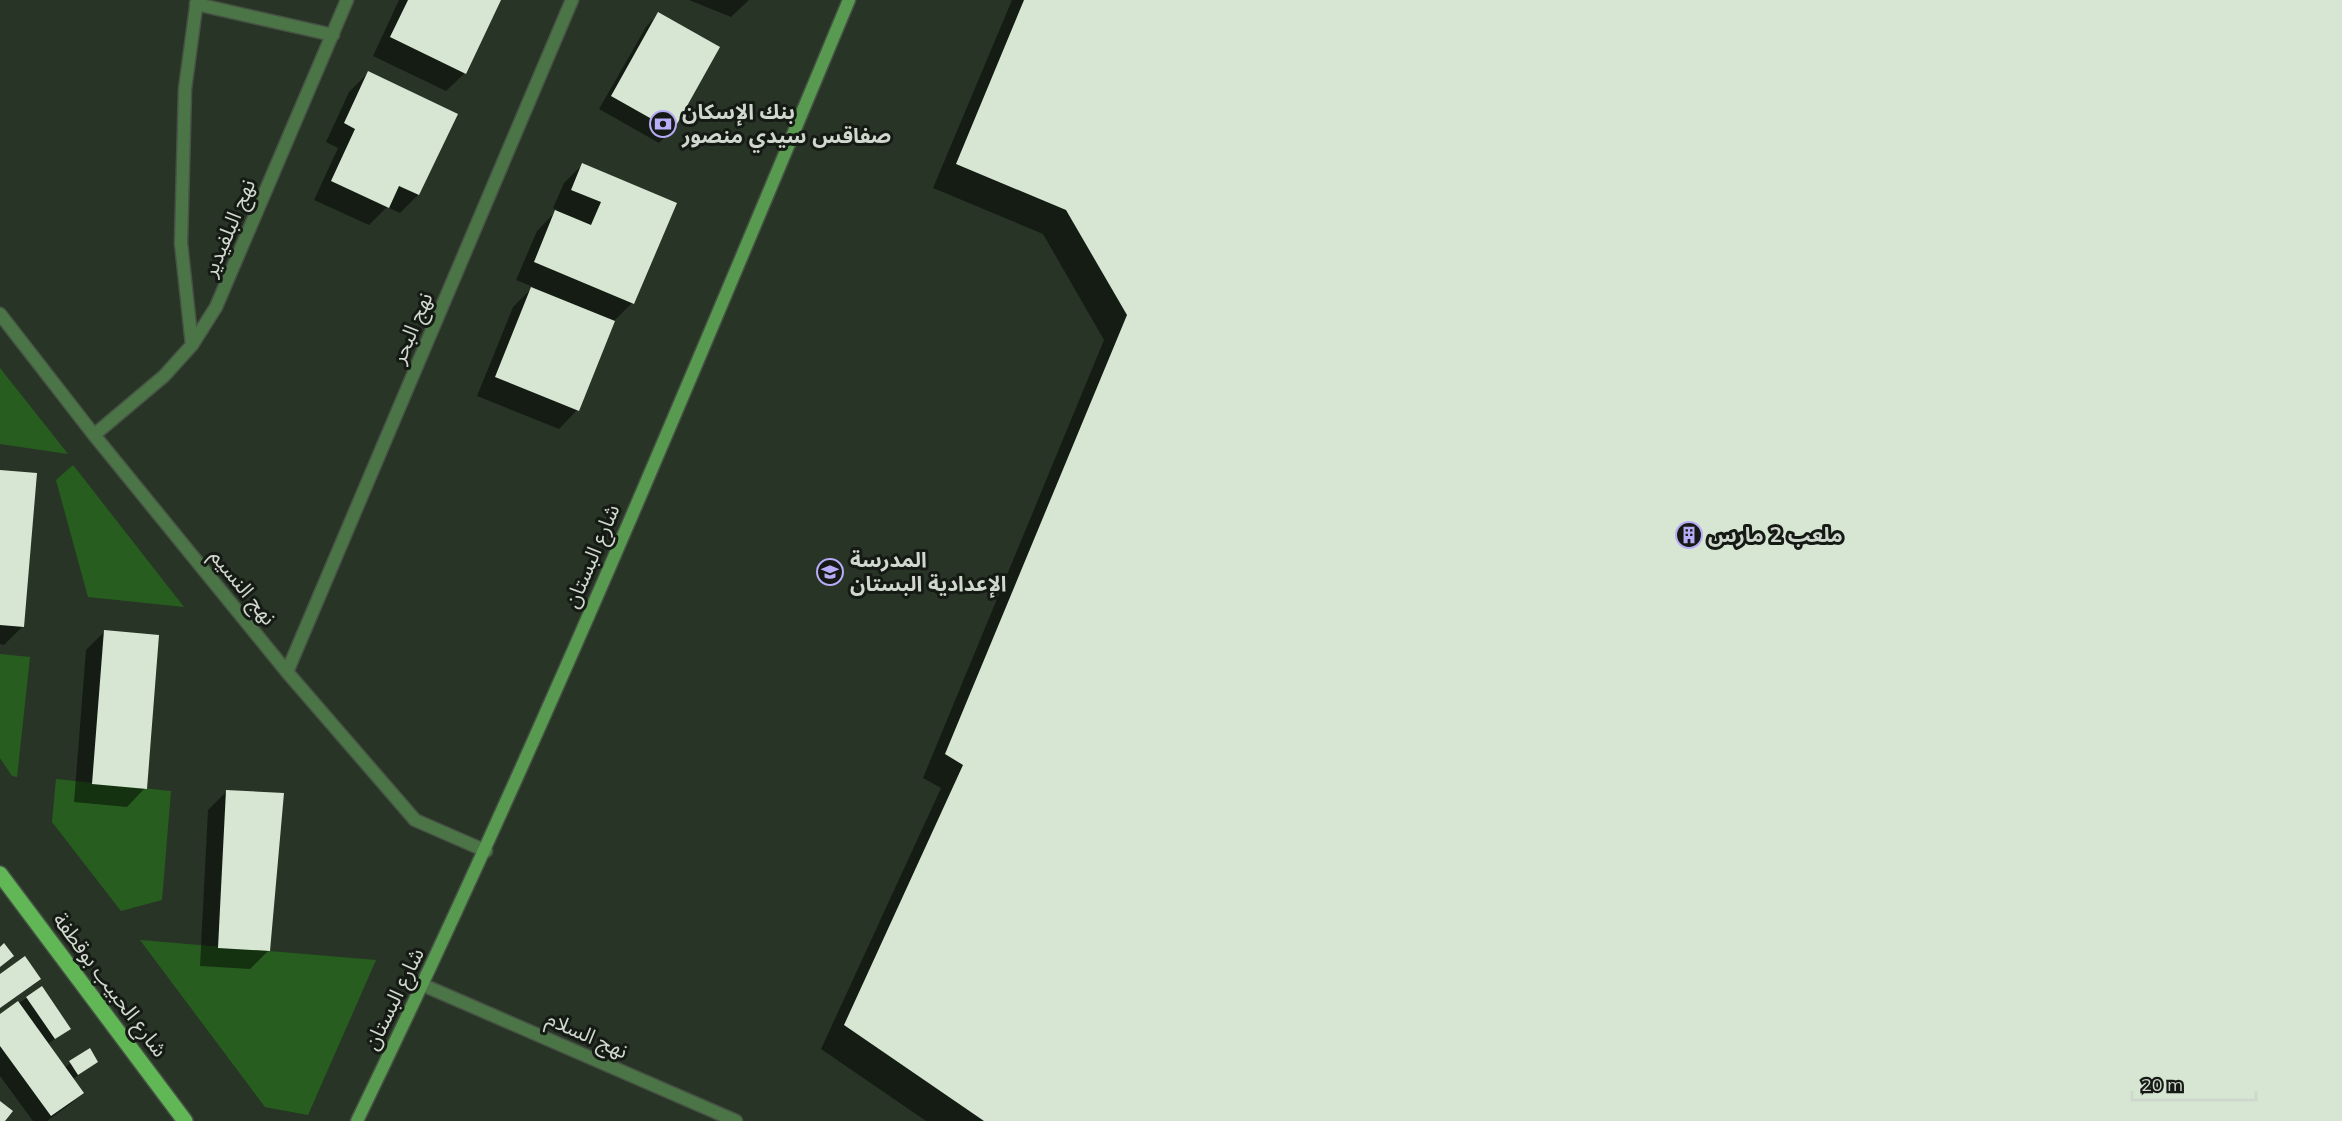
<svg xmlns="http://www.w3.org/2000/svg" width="2342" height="1121" font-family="Mulish,'Noto Sans Arabic',sans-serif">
<rect width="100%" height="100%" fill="#283526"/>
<path fill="#275e1f" d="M0,368l68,86 -68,-10z
M73,465l111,142 -96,-10 -32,-117z
M0,654l30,3 -13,120 -5,-1 -12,-18z
M56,779l115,12 -9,109 -41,11 -69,-89z
M140,940l236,20 -68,155 -43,-8z"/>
<path fill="#0007" d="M399,0h101l-35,73 -19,18 -73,-35z
M689,0h60l-18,17z
M1012,0h1330v1121h-1416l-105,-72 120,-261 -18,-10 181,-438 -61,-106 -110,-46z
M658,14l14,116 -13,13 -60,-34 47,-82z
M368,73l88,42 -38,80 -18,18 -13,-6 -18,18 -55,-25 24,-52 -12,-6 23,-50z
M582,165l93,38 -43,100 -19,19 -36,88 -18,19 -82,-33 36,-89 20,-20 -17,-7 21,-49 20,-21 -4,-2 11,-25z
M0,472l23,154 -19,19 -4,-1z
M105,631l40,157 -18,19 -53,-5 12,-152z
M227,791l42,159 -19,19 -50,-3 8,-156z
M41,988l28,40 -22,17 17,23 25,-18 7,11 -24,19 10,13 -13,12 -22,16h-14l-33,-45v-60z"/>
<path fill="#d6e6d3" d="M408,0h93l-35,74 -76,-37z
M1024,0h1318v1121h-1358l-140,-96 119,-260 -18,-11 182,-439 -61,-105 -110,-46z
M658,12l62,35 -47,84 -62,-35z
M368,71l90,43 -39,81 -20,-9 -10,22 -58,-27 24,-52 -11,-6z
M582,163l95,40 -43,101 -100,-42 21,-52 36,15 10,-23 -30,-12z
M531,287l84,34 -36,90 -84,-34z
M0,470l37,3 -13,154 -24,-2z
M104,630l55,5 -12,154 -55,-5z
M226,790l58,3 -14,158 -52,-3z
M4,943l10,13 -14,11v-20z
M25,956l16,23 -41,29v-34z
M42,986l29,43 -16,10 -29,-42z
M18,1001l66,92 -33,23 -51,-70v-32z
M90,1048l8,14 -20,13 -9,-14z
M0,1101l13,10 -8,10h-5z"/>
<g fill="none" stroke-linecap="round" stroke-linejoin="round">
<defs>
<path id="street" d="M196,4l137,31
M0,314l94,121 193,237 128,148 71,31
M192,345l-11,-102 4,-154 12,-89
M94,435l70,-59 28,-31 24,-38 131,-307
M287,672l285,-672
M423,985l313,136"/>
<path id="secondary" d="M357,1121c178,-367 335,-744 492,-1121"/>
<path id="primary" d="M0,874l185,247"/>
</defs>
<use href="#street" stroke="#465244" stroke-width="15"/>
<use href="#secondary" stroke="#465244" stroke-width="15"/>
<use href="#primary" stroke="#465244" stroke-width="18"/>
<use href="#street" stroke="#4c7547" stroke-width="12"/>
<use href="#secondary" stroke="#589a50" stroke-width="12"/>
<use href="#primary" stroke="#61b755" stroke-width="15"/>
</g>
<defs>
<symbol id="bank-ring" viewBox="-11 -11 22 22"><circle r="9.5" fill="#151a14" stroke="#b8abf7" stroke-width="1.5"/><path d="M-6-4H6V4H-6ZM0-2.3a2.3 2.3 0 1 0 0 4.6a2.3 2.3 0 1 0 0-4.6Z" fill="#b8abf7"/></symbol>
<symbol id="building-ring" viewBox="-11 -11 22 22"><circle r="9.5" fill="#151a14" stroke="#b8abf7" stroke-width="1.5"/><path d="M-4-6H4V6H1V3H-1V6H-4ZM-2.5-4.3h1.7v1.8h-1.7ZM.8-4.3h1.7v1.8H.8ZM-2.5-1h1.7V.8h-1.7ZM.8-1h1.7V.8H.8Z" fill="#b8abf7"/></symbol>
<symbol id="school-ring" viewBox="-11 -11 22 22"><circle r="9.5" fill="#151a14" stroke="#b8abf7" stroke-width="1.5"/><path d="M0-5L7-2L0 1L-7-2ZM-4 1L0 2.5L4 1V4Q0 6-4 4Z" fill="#b8abf7"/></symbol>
</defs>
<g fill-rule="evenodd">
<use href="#bank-ring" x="648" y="109" width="30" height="30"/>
<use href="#building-ring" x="1674" y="520" width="30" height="30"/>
<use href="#school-ring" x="815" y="557" width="30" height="30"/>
</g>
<g text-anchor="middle" stroke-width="6" stroke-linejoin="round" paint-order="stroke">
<g font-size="21" font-weight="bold" fill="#d0d8ce" stroke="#151a14" text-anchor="start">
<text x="682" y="119">بنك الإسكان<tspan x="682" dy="24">صفاقس سيدي منصور</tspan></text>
<text x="1708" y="542">ملعب 2 مارس</text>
<text x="850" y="567">المدرسة<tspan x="850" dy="24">الإعدادية البستان</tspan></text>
</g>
<g font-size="21" fill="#d0d8ce" stroke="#151a14">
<text transform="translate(229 228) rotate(-67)" y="7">نهج البلفيدير</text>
<text transform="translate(412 328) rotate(-67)" y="7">نهج البحر</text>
<text transform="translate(592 556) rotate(-67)" y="7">شارع البستان</text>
<text transform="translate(243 587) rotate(51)" y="7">نهج النسيم</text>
<text transform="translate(110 985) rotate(53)" y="7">شارع الحبيب بوقطفة</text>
<text transform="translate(394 999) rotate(-64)" y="7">شارع البستان</text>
<text transform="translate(587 1035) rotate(24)" y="7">نهج السلام</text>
</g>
</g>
<path d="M2132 1091v9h124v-9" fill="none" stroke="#d0d8ce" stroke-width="3"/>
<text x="2141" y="1091" font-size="18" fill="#d0d8ce" stroke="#151a14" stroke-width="4.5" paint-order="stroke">20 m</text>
</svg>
